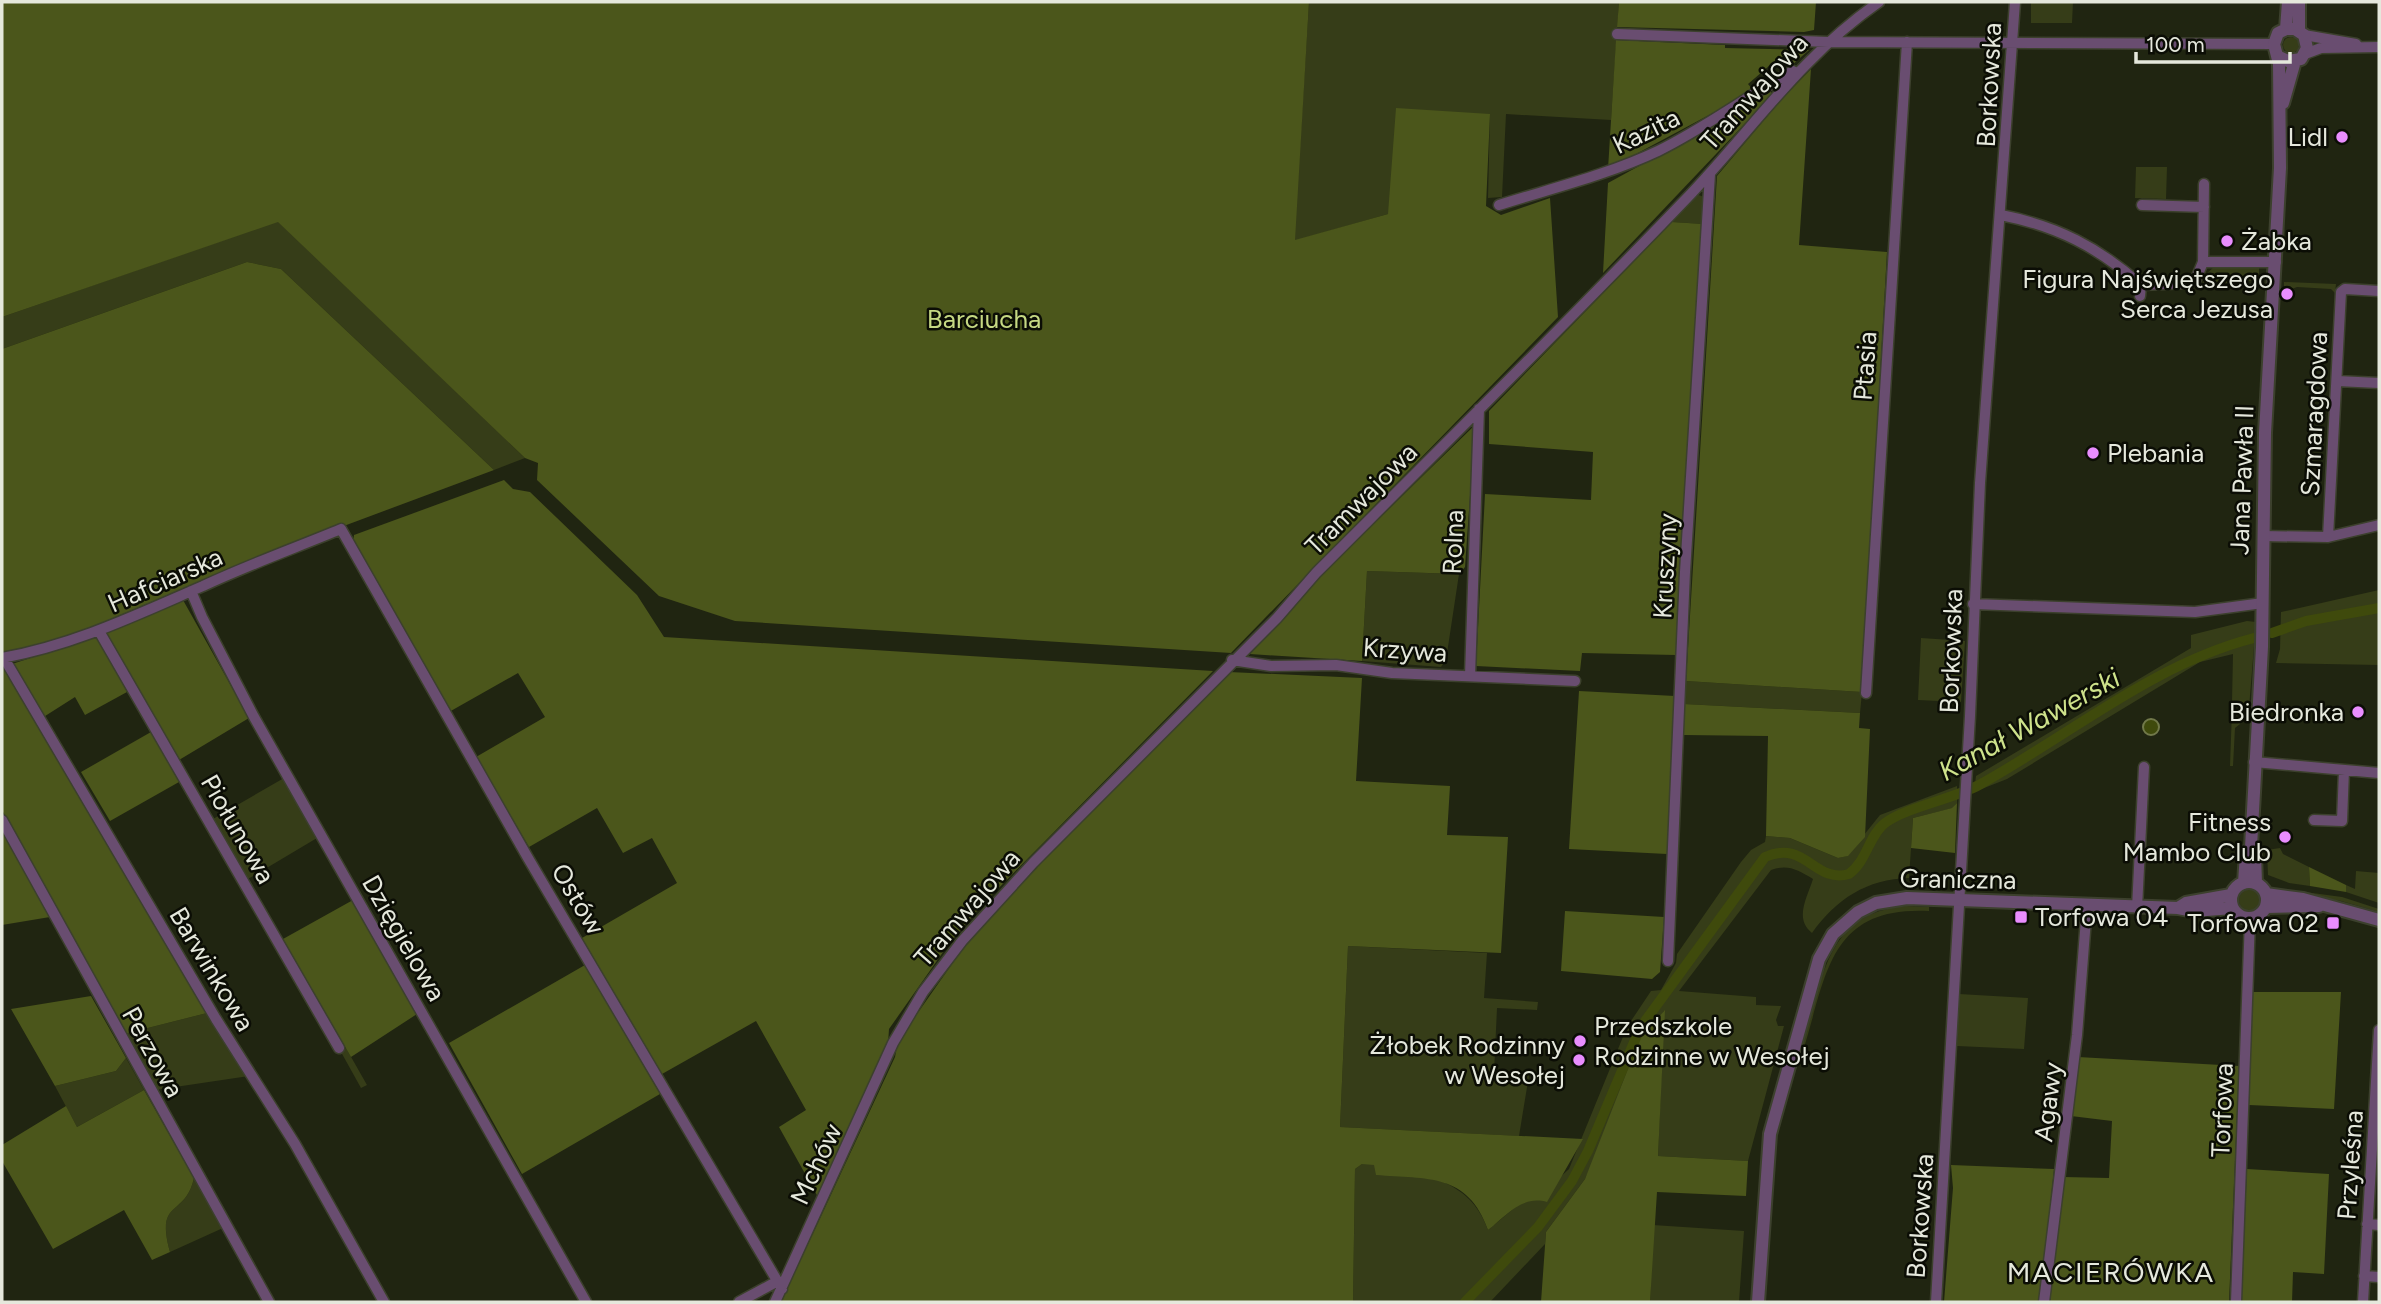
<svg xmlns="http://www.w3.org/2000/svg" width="2381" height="1304" font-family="Figtree,sans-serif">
<rect width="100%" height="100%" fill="#202511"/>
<path fill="#363d18" d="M1309,2h310l-8,118 -105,-6 -4,83 -14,1 2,-84 -102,100 -94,27z
M2031,2h42l-1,21h-41z
M2283 45a8 8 0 1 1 16 0a8 8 0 1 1-16 0Z
M2136,167h31l-1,32 -31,-1z
M1696,194l8,3 -1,27 -31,-2z
M278,221l247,237 -31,12 -213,-201 -34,-7 -245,87v-32z
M2215,266l44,1v13l-56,5 1,-9z
M2284,282l52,2 -1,9 -4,-4 -34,-2 -13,5z
M1367,571l92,3 -13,86 -5,7 -79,-6z
M2379,590v75l-103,-2 4,-14 1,-37z
M2247,621l9,1 -8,98 -4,-2v-13l-12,-3 1,-48 -33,8 -193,117 -33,13 2,-16 215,-128v-13z
M1921,638l44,3 -4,61 -43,-2z
M1686,681l176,11 -2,21 -176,-9z
M2232,710l8,14 -5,4 -2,38h-3z
M284,778l33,60 -69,41 -35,-60z
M1957,786v17l-4,5 -40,10 -4,60c-42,1 -73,21 -97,55 -18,-14 -5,-35 1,-54 -15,-9 -25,-15 -42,-9l-92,121 77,6v8l25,1 -5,14 2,6h6l-36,135 -90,-5 6,-145 -79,168 -39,53 -1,12 -55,58h-137l2,-133 7,-5h12c48,11 96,14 114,66l31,-26 17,-5 33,-30 58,-142 24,-36 10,-1 15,-27 1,-9 64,-92 10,-12 14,-8 1,-6 24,2 48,20 9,-2 33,-41z
M2280,848l3,6 26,13 1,19 -21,-3 -21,-8 -1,-25z
M2356,871l23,2v30l-33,-11v-7l9,4z
M2239 900a11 11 0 1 1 22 0a11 11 0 1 1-22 0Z
M2290,890l52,7 37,12v3l-38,-11 -52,-8z
M1906,906l23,1v4c-100,-5 -102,63 -126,140 -3,-13 5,-29 9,-42 16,-55 28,-97 94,-103z
M1348,946l139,7 -3,45 54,4 -1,8 -40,-2 -3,65 35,2 -10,61 -179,-9z
M1959,994l69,4 -4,51 -67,-3z
M207,1013l42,63 -94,14 -31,-56z
M346,1048l21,37 -6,3 -20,-36z
M126,1058l18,32 -67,37 -22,-41 61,-15z
M194,1178l29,50 -53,24c-15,-54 15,-34 24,-74z
M1653,1225l91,6 -5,71h-89z"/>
<path fill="#4b561b" d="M2,2h1307l-14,238 93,-26 8,-106 94,6 -4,92 15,9 49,-17 8,119 -327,336 -496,-32 -76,-25 -122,-116 1,-17 -13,-5 -247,-236 -276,95z
M1619,2h197l-2,28 -10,2 -187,-5z
M1616,40l109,5v3l84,2 -18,16h-22l-21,18 6,7 -146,78z
M1811,69l-12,176 88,7 -25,440 -176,-11 31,-505 63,-75z
M1769,91l4,3 -170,179 5,-90 115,-63z
M1672,222l31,2 -27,431 -94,-2 -2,18 -104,-5 9,-172 106,6 2,-48 -104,-8v-33z
M247,262l34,7 213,201 -255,95 -197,83 -40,7v-306z
M1475,425l-10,142 -6,7 -92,-3 -5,90 -112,-7 73,-81z
M504,480l9,9 17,3 107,103 27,42 549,34 -231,234 -34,40 -59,84 -1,15 -70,153 -39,-70 27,-17 -50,-89 -94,53 -80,-136 95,-55 -25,-45 -29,15 -26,-45 -68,39 -53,-90 69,-40 -27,-44 -69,39 -96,-169 1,-8z
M183,600l66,118 -70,42 -74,-126z
M98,636l29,56 -42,23 -10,-18 -33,21 -30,-54z
M2,665h2l203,348 -83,21 -122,-224z
M1229,672l133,6 -6,103 94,5 -3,49 61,2 -7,116 -153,-7 -8,181 243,12 -36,63c-25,-7 -40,13 -59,28 -20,-57 -61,-51 -112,-55l-2,-10 -12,-1 -7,5 -2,133h-572l114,-245 3,-16 68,-97 52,-59z
M1579,691l96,5 -8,158 -98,-5z
M1684,704l176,9 -1,15 11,1 -5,108 -10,11 -7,8 -10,2 -48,-20 -24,-2 2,-100 -84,-1z
M151,732l28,50 -69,39 -29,-49z
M1957,803l-2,50 -44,-5 2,-30 39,-10z
M2,830l48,87 -48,8z
M2309,867l37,18v7l-36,-6z
M353,900l64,114 -66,43 -68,-118z
M1565,911l99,6 -4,55 -8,7 -91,-8z
M585,965l75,129 -138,80 -73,-131z
M2253,992h88l-7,117 -85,-4z
M91,996l35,62 -10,13 -61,15 -44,-77z
M1665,1010l-7,146 90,5 -2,35 -89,-4 -7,110h-109l5,-70 39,-53 55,-141z
M2078,1057l161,9 -10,236h-179l14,-125 45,1 3,-57 -41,-5z
M144,1090l50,88c-9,40 -39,20 -24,74l-18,8 -28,-50 -71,39 -51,-88v-16l64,-39 11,21z
M1951,1165l103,4 -14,133h-96l9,-114z
M2247,1169l82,5 -5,100 -31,-2 -1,30h-51z"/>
<path fill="#3f4a0c" stroke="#71794a" stroke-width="2" d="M2143 727a8 8 0 1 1 16 0a8 8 0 1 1-16 0Z"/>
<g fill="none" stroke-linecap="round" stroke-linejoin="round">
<path stroke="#3f4a0c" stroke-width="10" d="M2272,633l34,-12 73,-13
M1465,1302l73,-75 34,-46 16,-30 52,-123 125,-171c41,-18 49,27 84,17 18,-13 20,-39 36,-51 22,-16 68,-24 94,-38 91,-50 174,-121 275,-147"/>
<defs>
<path id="minor" d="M1617,34l211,8 446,2
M2304,35l52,9
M2305,54l16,-6 58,-1
M2204,184l-1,78h73
M1499,205c54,-17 108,-30 159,-54 47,-23 89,-55 135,-80
M2142,205l62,2
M2001,215c56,11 97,32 140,70l-1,11
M2141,285l46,-2 9,-4 7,-17
M2337,381l42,2
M2263,536l65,1 51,-12
M2328,537l13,-245 4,-3 34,2
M191,591l11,26 52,100 332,585
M1973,604l222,8 68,-9
M99,631l240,417
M2,658c72,-13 134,-43 201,-72 45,-21 92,-38 138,-57l187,329 254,431
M4,658l212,361 79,125 89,158
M1232,660l39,6 65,-1 56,8 183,8
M1470,676l9,-267
M1866,693l41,-651
M2254,762l125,11
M2,820l267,482
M2314,820l28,1 2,-51
M2137,908l7,-141
M1668,961l17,-389 25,-398
M2367,1224l12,1
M2364,1276l15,1
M739,1302l37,-20
M775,1302l118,-259 30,-51 39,-51 71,-78 244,-245 39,-45c124,-124 249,-248 370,-374 67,-70 113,-141 193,-197
M1936,1302l34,-586 10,-233 35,-481
M2044,1302l33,-267 10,-129
M2236,1302l14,-383
M2363,1302l16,-272"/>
<path id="tertiary" d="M2299,2v29
M2286,29l2,-27
M2283,103l12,-42
M2251,847l4,7 1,29
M2231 900a18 18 0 1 1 36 0a18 18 0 1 1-36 0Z
M2244,883l2,-30 5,-6 11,-200 3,-214 15,-265 -1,-104 -5,-20 4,-11 8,-4h9l9,6 3,13 -6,11 -13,2 -11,-5
M2266,894l37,5 76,21
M2266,907l53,-1
M2178,908l8,-5 45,-8
M1758,1302l12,-168 49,-175 14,-25 25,-22 18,-9 31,-5 271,10 16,3 38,-3"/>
</defs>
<use href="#minor" stroke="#3c402d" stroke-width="13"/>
<use href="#tertiary" stroke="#3c402d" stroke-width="16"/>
<use href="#minor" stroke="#694d70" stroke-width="10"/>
<use href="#tertiary" stroke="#694d70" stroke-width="12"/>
</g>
<g fill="#e98dfe" stroke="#0b0d05" stroke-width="2.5">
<circle cx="2342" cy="137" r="7"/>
<circle cx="2227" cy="241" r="7"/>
<circle cx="2287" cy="294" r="7"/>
<circle cx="2093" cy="453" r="7"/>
<circle cx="2358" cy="712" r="7"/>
<circle cx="2285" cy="837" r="7"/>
<rect x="2014" y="910" width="14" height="14" rx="3.5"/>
<rect x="2326" y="916" width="14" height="14" rx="3.5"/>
<circle cx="1580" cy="1041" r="7"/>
<circle cx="1579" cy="1060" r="7"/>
</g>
<g text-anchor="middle" stroke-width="5" stroke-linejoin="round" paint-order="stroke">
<g font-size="26" fill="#e5e8dc" stroke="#0b0d05">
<text transform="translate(1989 85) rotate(-87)" y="9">Borkowska</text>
<text transform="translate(1754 92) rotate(-48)" y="9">Tramwajowa</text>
<text transform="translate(1646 131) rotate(-26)" y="9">Kazita</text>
<text transform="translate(1865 366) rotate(-86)" y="9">Ptasia</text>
<text transform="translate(2314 414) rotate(-87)" y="9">Szmaragdowa</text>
<text transform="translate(2242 480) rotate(-88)" y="9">Jana Pawła II</text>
<text transform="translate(1361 499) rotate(-45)" y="9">Tramwajowa</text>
<text transform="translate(1453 542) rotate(-88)" y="9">Rolna</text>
<text transform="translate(1665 566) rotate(-87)" y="9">Kruszyny</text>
<text transform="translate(165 580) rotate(-24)" y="9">Hafciarska</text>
<text transform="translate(1405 650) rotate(4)" y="9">Krzywa</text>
<text transform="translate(1951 651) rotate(-88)" y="9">Borkowska</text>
<text transform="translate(238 829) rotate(60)" y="9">Piołunowa</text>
<text transform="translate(1958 879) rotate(1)" y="9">Graniczna</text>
<text transform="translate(578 899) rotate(59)" y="9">Ostów</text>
<text transform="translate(967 908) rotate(-49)" y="9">Tramwajowa</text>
<text transform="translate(404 938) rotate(60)" y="9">Dzięgielowa</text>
<text transform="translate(212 969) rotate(59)" y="9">Barwinkowa</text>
<text transform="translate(153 1052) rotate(61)" y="9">Perzowa</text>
<text transform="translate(2048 1102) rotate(-83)" y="9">Agawy</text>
<text transform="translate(2222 1110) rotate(-88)" y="9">Torfowa</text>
<text transform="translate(816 1164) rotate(-65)" y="9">Mchów</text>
<text transform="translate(2350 1165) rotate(-86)" y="9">Przyleśna</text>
<text transform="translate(1920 1216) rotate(-86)" y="9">Borkowska</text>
</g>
<g font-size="26" fill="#e5e8dc" stroke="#0b0d05" text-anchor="end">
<text x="2328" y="146">Lidl</text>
<text x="2241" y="250" text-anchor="start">Żabka</text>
<text x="2273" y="288">Figura Najświętszego<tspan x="2273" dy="30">Serca Jezusa</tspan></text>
<text x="2107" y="462" text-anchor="start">Plebania</text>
<text x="2344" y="721">Biedronka</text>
<text x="2271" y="831">Fitness<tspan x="2271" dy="30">Mambo Club</tspan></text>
<text x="2035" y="926" text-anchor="start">Torfowa 04</text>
<text x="2319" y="932">Torfowa 02</text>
<text x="1594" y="1035" text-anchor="start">Przedszkole<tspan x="1594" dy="30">Rodzinne w Wesołej</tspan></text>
<text x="1565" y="1054">Żłobek Rodzinny<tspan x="1565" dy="30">w Wesołej</tspan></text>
</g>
<g font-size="26" fill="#c6d983" stroke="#0b0d05">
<text x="984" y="328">Barciucha</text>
</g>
<g font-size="28" font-style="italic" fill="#cee28b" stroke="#0b0d05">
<text transform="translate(2029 724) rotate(-29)" y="10">Kanał Wawerski</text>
</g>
<g font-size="28" letter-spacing="2" fill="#e5e8dc" stroke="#0b0d05">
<text x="2111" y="1282">MACIERÓWKA</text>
</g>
</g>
<rect width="2381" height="1304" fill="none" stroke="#e5e8dc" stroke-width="7"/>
<path d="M2136 52v10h154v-10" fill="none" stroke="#e5e8dc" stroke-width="3.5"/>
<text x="2146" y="52" font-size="21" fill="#e5e8dc" stroke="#0b0d05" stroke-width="5" paint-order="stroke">100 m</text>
</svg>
